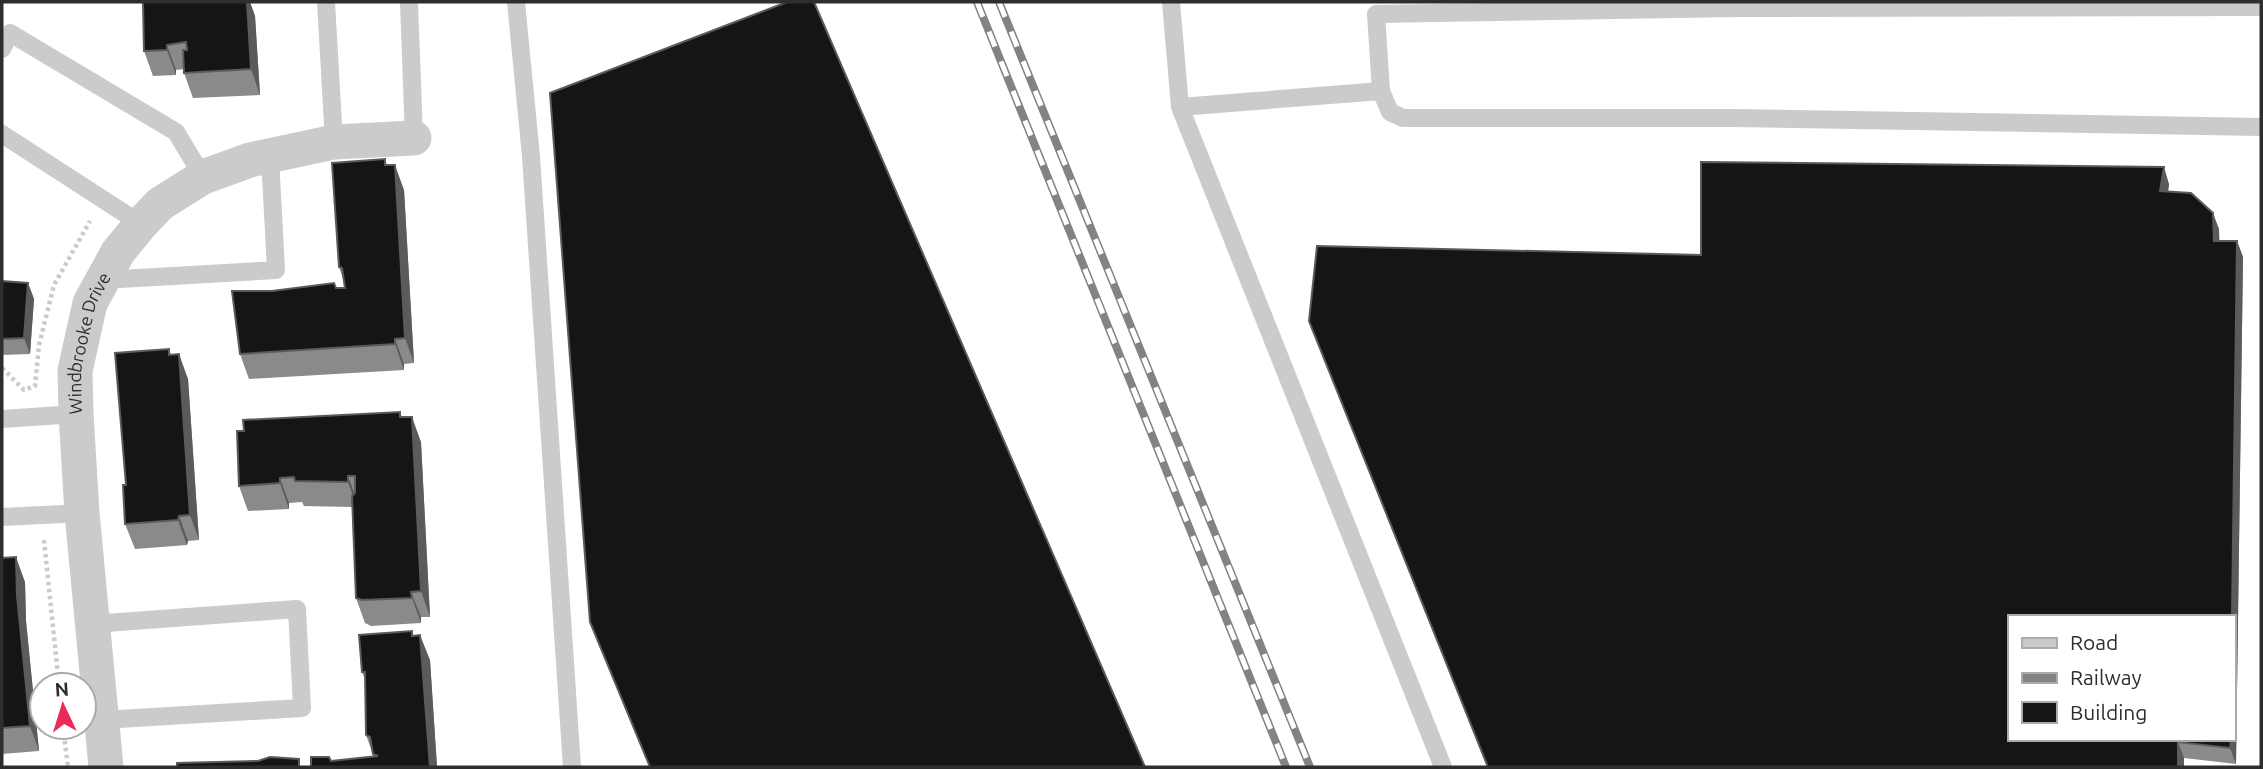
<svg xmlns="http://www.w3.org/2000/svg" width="2263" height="769" font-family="Ubuntu,sans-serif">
<rect width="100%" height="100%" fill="#fff"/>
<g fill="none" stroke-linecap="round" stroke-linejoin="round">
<path stroke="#cbcbcb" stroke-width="4.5" stroke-dasharray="3.5 3.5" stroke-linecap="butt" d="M2,368l22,22 11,-4 4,-41 15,-60 36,-64
M44,540l15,145
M63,727l5,40"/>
<path stroke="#cbcbcb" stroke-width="18" d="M326,2l8,140
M409,2l5,136
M516,2l15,154 41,611
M1171,2l9,105 263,660
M2261,7l-523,1 -362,6 5,77 9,21 13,6h331l527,9
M2,49l8,-16 166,99 27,45
M1180,107l201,-16
M2,134l139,90
M102,280l174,-10 -6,-113
M2,419l74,-5
M2,517l80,-4
M92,624l205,-15 5,99 -200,12"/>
<path stroke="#cbcbcb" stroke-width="35" id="s1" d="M106,767l-24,-254 -6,-99 -1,-43 15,-68 28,-51 23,-28 19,-20 43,-27 47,-17 84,-18 80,-4"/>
<defs>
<path id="rail" d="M977,2l309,765
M999,2l311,765"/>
</defs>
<use href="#rail" stroke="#838383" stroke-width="8"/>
<use href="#rail" stroke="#fff" stroke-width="5" stroke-dasharray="16" stroke-linecap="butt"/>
</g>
<path fill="#8a8a8a" d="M143,2h107l5,14 5,79 -67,3 -9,-25v-4l-8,1v5l-23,1 -9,-25z
M385,159l2,6 17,25 10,173 -10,1v6l-155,9 -9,-25 96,-66h9l-1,-7 -5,-14z
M2169,184l-1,7 51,38v12h18l6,16 -7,507 -52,-6v9h-697l-178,-446 392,-66z
M2,281l26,2 6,16 -4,55 -28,1z
M169,349l2,6 17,24 11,161 -11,1 -1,4 -52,4 -10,-25 1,-39z
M400,412l2,5 19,25 9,175h-9v6l-50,3 -6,-3 -9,-25 -4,-91 -48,-1 -2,-4 -13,1v6l-41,2 -9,-25 5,-55z
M2,558l23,24 1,39 13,130 -37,3z
M590,622l555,145h-495z
M413,635l17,25 7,107 -106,-6 43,-4 -8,-22v-53l-4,-10z"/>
<path fill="#5b5b5b" d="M246,2h4l5,14 5,79 -9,-26z
M167,45l9,25v5l-9,-25z
M395,165l9,25 10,173 -9,-25z
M2164,167l5,17 -3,23 -6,-16z
M2213,213l6,16 1,28 -6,-16z
M2237,241l6,16 -7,507 -6,-16 1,-9h2v-122h-1z
M28,283l6,16 -4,55 -6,-16z
M395,339l9,25v6l-9,-26z
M179,354l9,25 11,161 -9,-25z
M412,417l9,25 9,175 -9,-26z
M348,476l9,25v6l-9,-25z
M280,478l9,25v6l-9,-26z
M179,516l9,25 -1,4 -9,-25z
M16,557l9,25 1,39 13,130 -9,-25 -13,-130z
M411,592l10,25v6l-9,-25z
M420,635l10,25 7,107h-7z
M2178,742l6,16v9h-6z"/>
<path fill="#151515" stroke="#5b5b5b" stroke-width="2" d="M143,2h104l4,67 -67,4 -1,-23h4l-1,-8 -19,3v5l-23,1z
M787,2h27l331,765h-495l-60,-145 -40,-529z
M385,159v6h10l10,173 -10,1v5l-155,10 -8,-63h40l62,-8 2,5h9l-3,-20 -3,-1 -7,-104z
M1701,162l463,5 -4,24 31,2 22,20 1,28h23l-5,376h-223v122h222l-1,9 -52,-6v25h-690l-179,-446 8,-75 384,9z
M2,281l26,2 -4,55 -22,1z
M169,349v6l10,-1 11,161 -11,1 -1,4 -53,4 -2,-39h3l-11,-132z
M400,412v5h12l9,174 -10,1 1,6 -50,2 -6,-2 -4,-102 3,-3v-17h-7v6l-53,-1 -1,-4 -14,1v5l-41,3 -2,-55h7l-1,-11z
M16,557l1,39 13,130 -28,2v-170z
M412,631v5l8,-1 10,132h-119v-10h18l2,4 47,-5 -5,-2 -3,-17 -4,-2 -1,-63h-3l-3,-37z
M270,757l29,2v8h-122v-4l81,-2z"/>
<g text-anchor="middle" stroke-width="7" stroke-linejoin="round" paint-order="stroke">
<g font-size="18" fill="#2e2e2e" stroke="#fff">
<text dy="6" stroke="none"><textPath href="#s1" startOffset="427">Windbrooke Drive</textPath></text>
</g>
</g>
<rect width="2263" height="769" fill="none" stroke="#2e2e2e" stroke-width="7"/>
<rect x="2008" y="615" width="228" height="126" fill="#ffffff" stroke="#ababab" stroke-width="2"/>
<rect x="2022" y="638" width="35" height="10" fill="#cbcbcb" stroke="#ababab" stroke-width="2"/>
<text x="2070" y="650" font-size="21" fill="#2e2e2e">Road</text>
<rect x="2022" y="673" width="35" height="10" fill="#838383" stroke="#ababab" stroke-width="2"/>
<text x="2070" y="685" font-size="21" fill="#2e2e2e">Railway</text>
<rect x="2022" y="702" width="35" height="21" fill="#151515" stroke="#ababab" stroke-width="2"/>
<text x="2070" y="720" font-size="21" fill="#2e2e2e">Building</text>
<g transform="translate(63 706) rotate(356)"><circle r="33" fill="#ffffff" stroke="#ababab" stroke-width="2"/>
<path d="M0-5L12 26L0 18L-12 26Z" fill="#ea2b58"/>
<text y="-10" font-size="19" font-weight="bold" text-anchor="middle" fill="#2e2e2e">N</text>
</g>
</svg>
